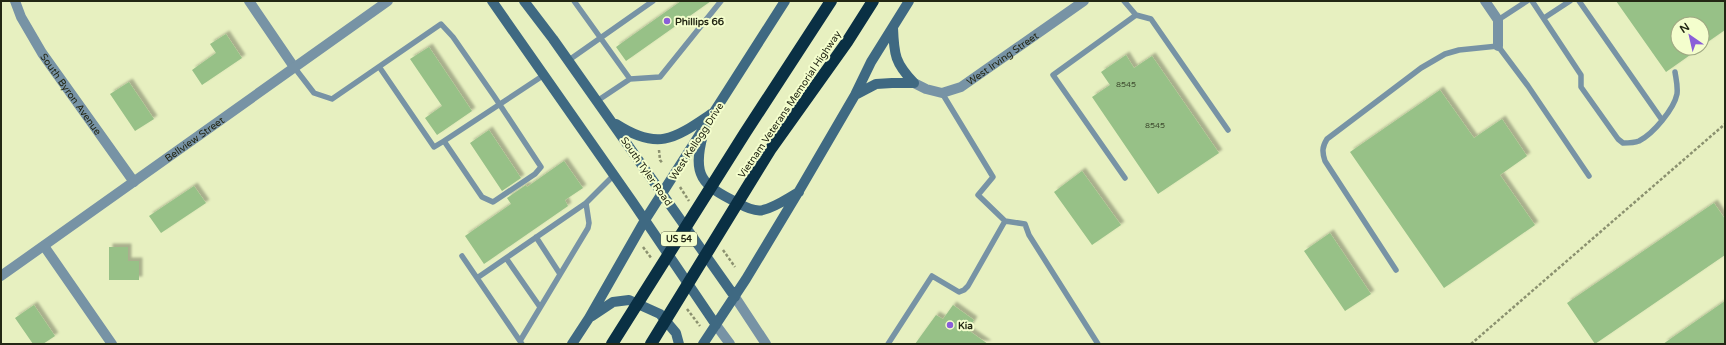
<svg xmlns="http://www.w3.org/2000/svg" width="1726" height="345" font-family="'Varela Round',sans-serif">
<defs>
<filter id="shadow"><feDropShadow dx="3.5" dy="-3.5" stdDeviation="1" flood-color="#0004"/></filter>
</defs>
<rect width="100%" height="100%" fill="#e7f0c0"/>
<path fill="#97c187" filter="url(#shadow)" d="M681,1h30l-85,60 -10,-14z
M1616,1h109v29l-23,16v-22h-24v24h22l-34,24z
M226,34l16,24 -40,27 -10,-15 24,-17 -6,-9z
M429,47l43,64 -35,24 -12,-17 17,-12 -32,-47z
M1126,55l8,13 18,-12 67,97 -61,41 -66,-97 18,-12 -9,-13z
M129,82l25,37 -19,12 -25,-37z
M1440,90l34,48 28,-19 25,37 -27,19 35,50 -91,63 -94,-136z
M489,130l32,48 -19,13 -32,-48z
M564,161l19,27 -18,12 3,6 -84,58 -19,-28 46,-32 -4,-6 19,-13 1,2z
M1082,171l39,54 -29,20 -38,-53z
M194,186l12,17 -45,30 -12,-17z
M1714,203l11,16v36l-130,89 -28,-41z
M1330,233l41,61 -26,17 -41,-60z
M109,247h19v14h11v19h-30z
M1725,301v43h-62z
M34,305l21,31 -12,8h-10l-18,-26z
M953,305l21,15 -6,10 20,14h-73l21,-29 7,4z"/>
<g fill="none" stroke-linecap="round" stroke-linejoin="round">
<path stroke="#8b916f" stroke-width="2.5" stroke-dasharray="3 2" stroke-linecap="butt" d="M659,150l1,10 3,4
M680,187l9,14
M643,247l9,12
M723,250l12,17
M687,309l13,17
M1471,344l254,-220"/>
<path stroke="#7793a5" stroke-width="5.5" d="M574,1l56,78 -33,22
M1124,1l12,14 15,4 77,111
M1532,1l49,74v12l37,52 5,4c5,0 11,0 16,-2 14,-7 35,-32 38,-47 1,-8 -1,-15 -2,-22
M1579,1l83,119
M1544,18l26,-17
M1498,20l29,-19
M569,60l84,-59
M294,67l20,26 18,6 109,-75 12,13 41,59 6,9 41,62 -6,7 -42,28 -11,-5 -38,-56 100,-66
M380,68l54,79 10,-6
M630,79l30,-2 61,-76
M1125,178l-72,-103 83,-60
M1005,221l20,3 4,11 69,109
M536,237l24,37
M462,256l60,88
M506,258l34,49
M1396,270l-71,-109c-3,-9 -3,-14 2,-22l94,-71 24,-14 14,-4 39,-4 30,40 61,90
M477,278l109,-75
M520,341l68,-113 1,-5 -3,-20 28,-28
M888,344l44,-68 27,16 5,-2 4,-4 37,-65 -27,-26 15,-18 -51,-84"/>
<g stroke="#7793a5" stroke-width="10">
<path id="s1" d="M15,1l6,16 21,36 92,129"/>
<path d="M249,1l45,66"/>
<path d="M1485,1l13,19v26"/>
<path id="s2" d="M914,83l12,6 16,4 19,-6 123,-86"/>
<path d="M44,246l68,98"/>
<path id="s3" d="M1,276l387,-275"/>
</g>
<path stroke="#7793a5" stroke-width="10" d="M735,297l31,47
M716,325l14,19"/>
<path stroke="#3f6982" stroke-width="10" d="M492,1l140,200 84,124
M524,1l29,38 182,258
M893,28c1,27 2,35 21,55
M855,95l21,-11 16,-1h22
M616,124c42,27 58,15 95,-10
M703,135c-11,40 -2,50 35,68 7,4 17,9 25,7 13,-3 25,-12 36,-18
M592,316l21,-14 16,-2 31,14 16,19 3,11
M572,344l17,-26 56,-98 140,-219
M703,344l43,-65 53,-88 56,-96 16,-33 38,-61"/>
<path stroke="#0a3044" stroke-width="12" d="M612,344l133,-211 86,-132
M651,344l119,-194 77,-108 26,-41"/>
</g>
<g fill="#8a5ed8" stroke="#f4fecd" stroke-width="1.5">
<circle cx="667" cy="21" r="4"/>
<circle cx="950" cy="325" r="4"/>
</g>
<g text-anchor="middle" stroke-width="4" stroke-linejoin="round" paint-order="stroke">
<g font-size="8" fill="#404e31">
<text x="1126" y="87">8545</text>
<text x="1155" y="128">8545</text>
</g>
<rect fill="#f4fecd" stroke="#62684c" stroke-width="1" x="661" y="232" width="36" height="14" rx="3"/>
<g font-size="9" font-weight="bold" fill="#232714">
<text x="679" y="242">US 54</text>
</g>
<g font-size="10" font-weight="bold" fill="#232714" stroke="#f4fecd" text-anchor="start">
<text x="675" y="25">Phillips 66</text>
<text x="958" y="329">Kia</text>
</g>
<g font-size="10" fill="#232714" stroke="#f4fecd">
<text dy="4" stroke="none"><textPath href="#s2" startOffset="100">West Irving Street</textPath></text>
<text dy="4" stroke="none"><textPath href="#s1" startOffset="109">South Byron Avenue</textPath></text>
<text transform="translate(789 104) rotate(-56)" y="4">Vietnam Veterans Memorial Highway</text>
<text dy="4" stroke="none"><textPath href="#s3" startOffset="237">Bellview Street</textPath></text>
<text transform="translate(696 141) rotate(-57)" y="4">West Kellogg Drive</text>
<text transform="translate(647 171) rotate(55)" y="4">South Tyler Road</text>
</g>
</g>
<rect width="1726" height="345" fill="none" stroke="#232714" stroke-width="4"/>
<g transform="translate(1690 36) rotate(326)"><circle r="19" fill="#f4fecd" stroke="#a0a883"/>
<path d="M0-3L7 15L0 10L-7 15Z" fill="#8a5ed8"/>
<text y="-6" font-size="11" font-weight="bold" text-anchor="middle" fill="#232714">N</text>
</g>
</svg>
